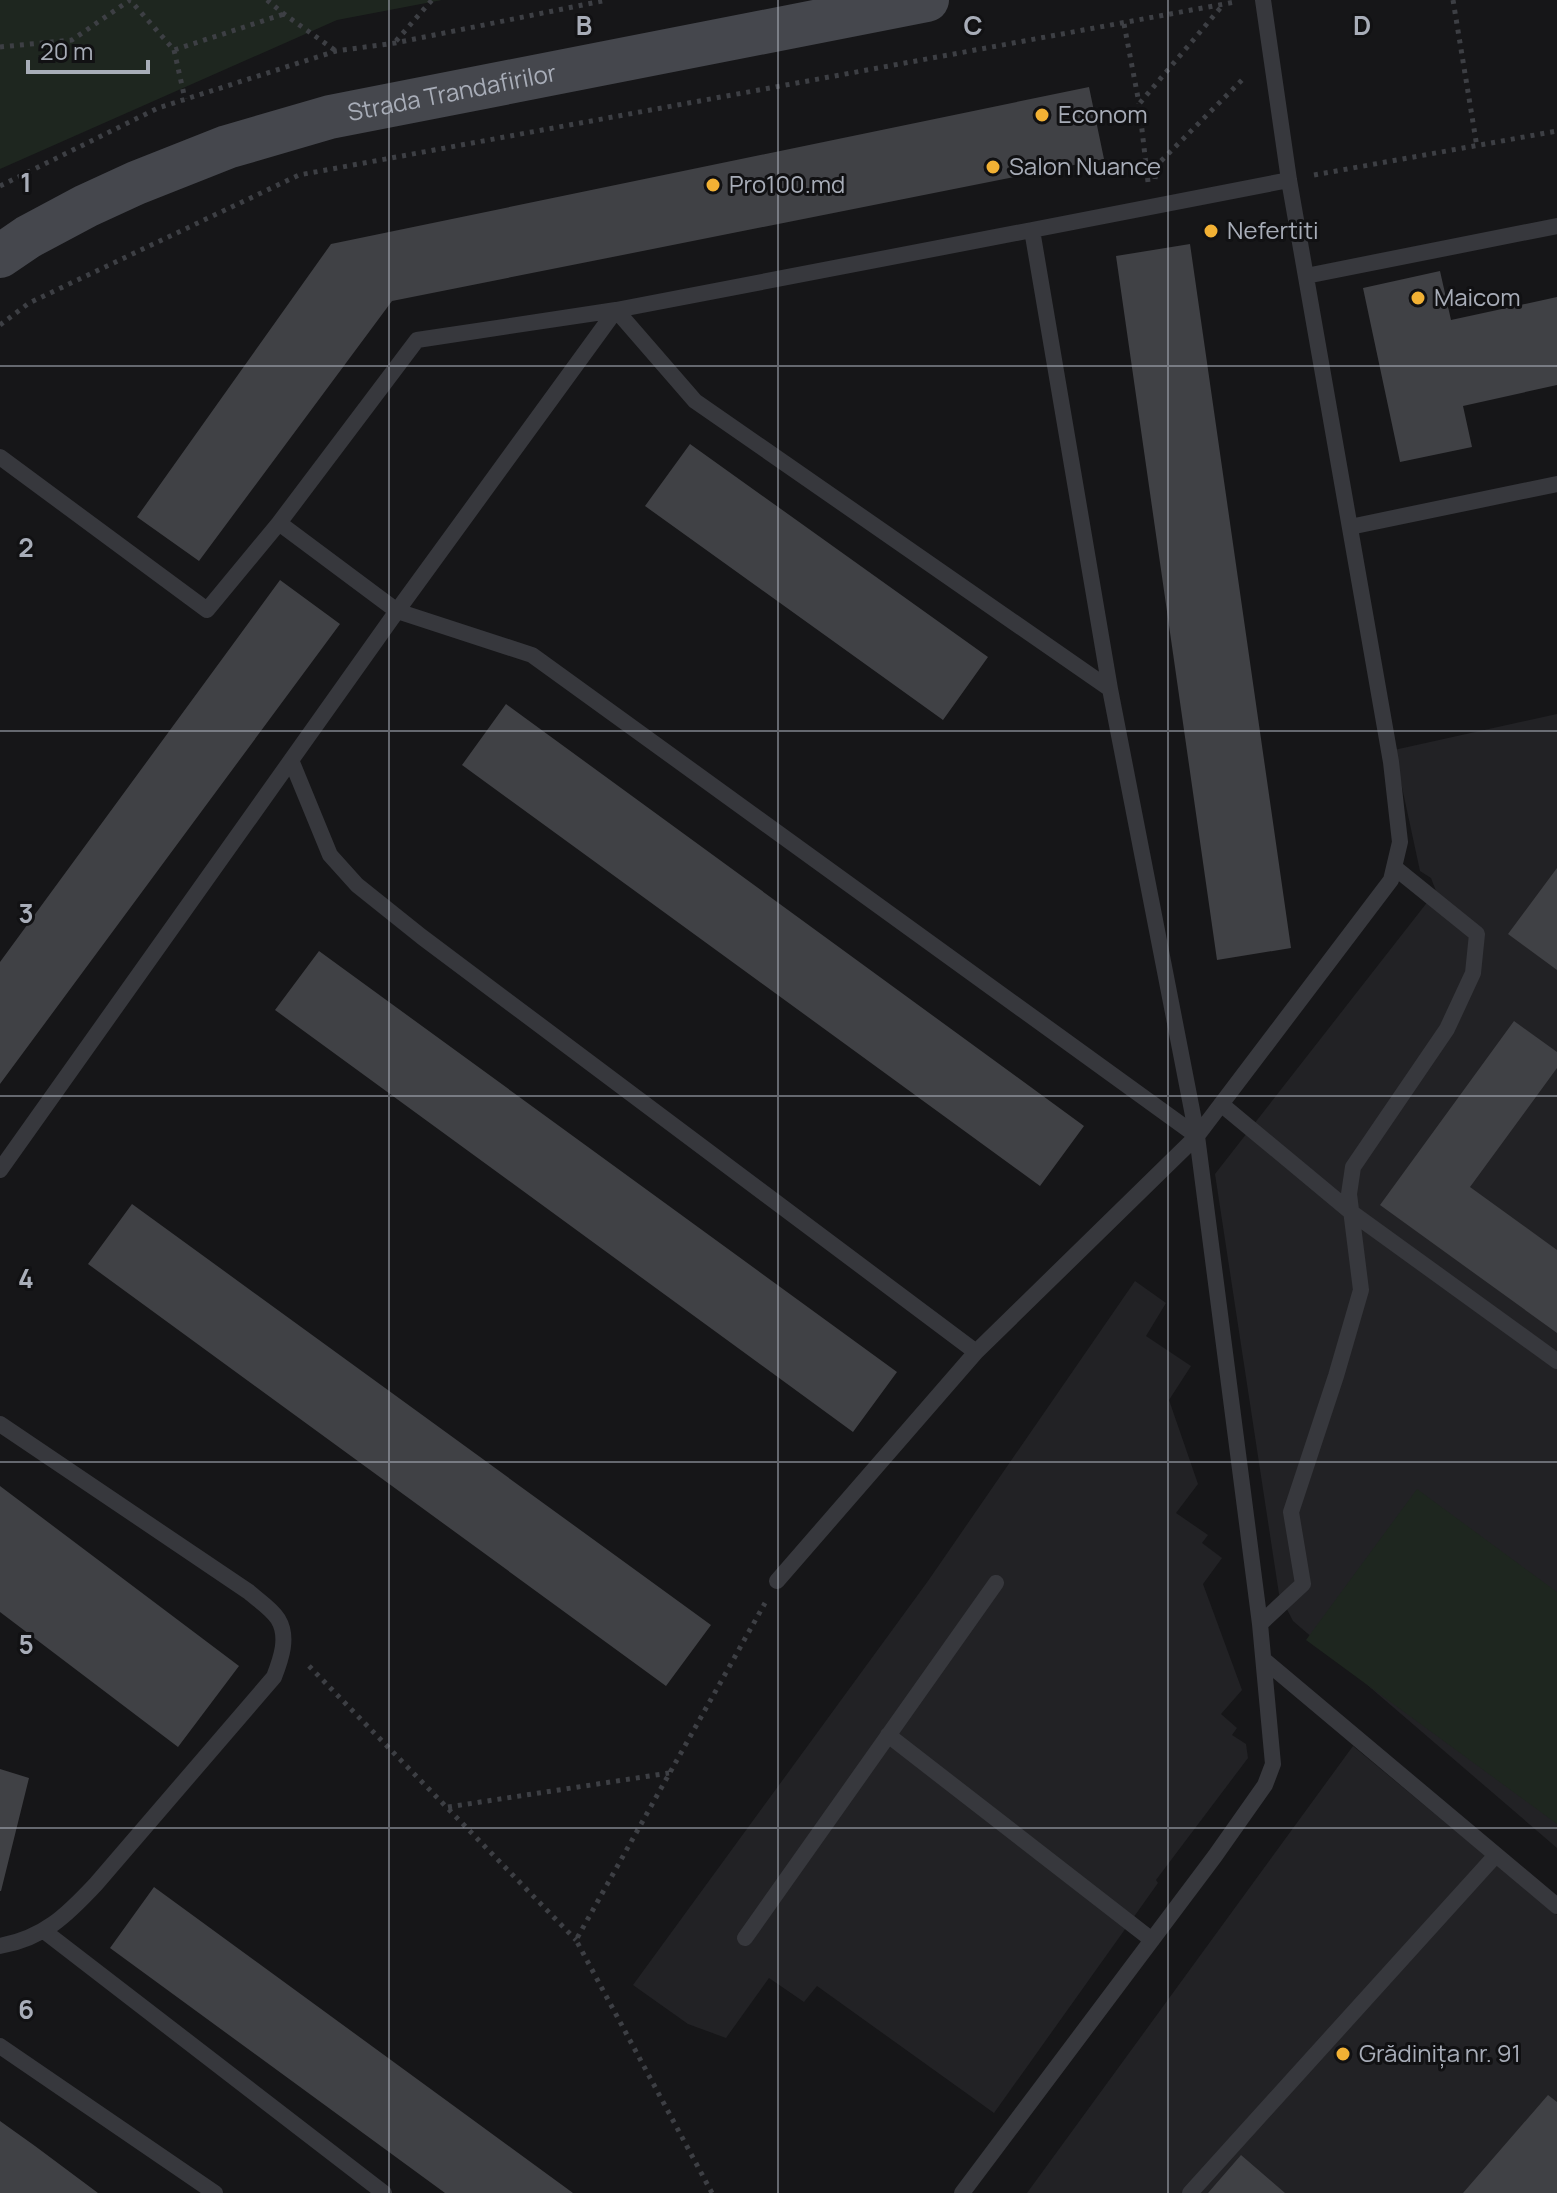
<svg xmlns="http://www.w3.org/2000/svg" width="1557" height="2193" font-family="Manrope,sans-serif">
<rect width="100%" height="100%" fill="#161618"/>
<path fill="#222225" d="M1557,714v1134l-264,-227 -14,-27 -64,-420 221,-283 -5,-13 -11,-7 -26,-121z
M1135,1281l31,22 -20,33 45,30 -22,34 29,84 -22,29 32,22 -6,8 20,15 -19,26 39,106 -21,24 16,14 -5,7 14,9 2,14 -92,122 2,3 -164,230 -177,-127 -13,16 -35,-24 -43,60 -38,-14 -55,-39 295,-404z
M1353,1746l204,169v278h-530z"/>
<path fill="#1e261f" d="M0,0h442l-105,20 -337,149z
M1417,1489l140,103v232l-251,-184z"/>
<path fill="#404145" d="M1089,87l15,72 -712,142 -193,260 -62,-44 194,-273z
M1190,244l101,704 -74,12 -101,-704z
M1440,271l11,49 106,-23v88l-94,21 9,41 -72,15 -37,-174z
M690,444l298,213 -45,63 -298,-214z
M280,580l60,44 -340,460v-122z
M506,704l578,422 -44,60 -578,-421z
M1557,868v102l-49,-36z
M319,951l578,421 -44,60 -578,-422z
M1514,1021l43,31v16l-87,119 87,63v83l-177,-128z
M132,1204l579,421 -45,61 -578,-422z
M0,1486l239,180 -61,81 -178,-135z
M0,1769l29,9 -28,113h-1z
M154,1887l289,211 130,95h-128l-335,-245z
M1548,2095l9,7v91h-94z
M0,2121l35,25 63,47h-98z
M1241,2155l44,38h-77z"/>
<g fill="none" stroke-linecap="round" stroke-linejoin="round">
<path stroke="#3d3f44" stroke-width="5" stroke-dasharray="4 6" stroke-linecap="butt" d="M267,0l17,14 52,37
M1453,0l24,147
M1124,24l15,79
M396,41l36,-41
M0,47l72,-7 58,-40 44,50 110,-36
M174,50l11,49
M1314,175l243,-44
M1155,179l2,-14 88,-88
M1148,182l-9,-78 83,-98
M0,186l158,-78 178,-57 59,-8 212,-43
M0,325l29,-22 270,-128 936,-173
M309,1666l267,274
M448,1807l221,-34
M712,2193l-136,-253 189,-337"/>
<path stroke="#37383d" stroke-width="16" d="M1306,276l251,-50
M0,457l207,153 72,-87 118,88 135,44 665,481 -221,216 -199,229
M279,523l138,-183 199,-30 79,91 415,288
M1350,527l207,-43
M291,760l39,95 27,30 65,52 554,415
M1221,1104l130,108 206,149
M1197,1136l-87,-447 -78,-459 257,-50
M0,1170l397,-559 219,-301 416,-80
M0,1424l249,168c9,8 23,17 29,27 11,18 3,40 -4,58l-178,207c-29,31 -52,54 -96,62
M1260,1624l43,-40 -12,-72 45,-136 25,-86 -12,-96 4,-27 94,-138 26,-56 4,-39 -83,-67
M1264,1660l293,246
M888,1735l264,205
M44,1931l340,262
M745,1938l251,-355
M0,2046l215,147
M962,2193l253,-337 50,-71 8,-21 -13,-140 -63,-488 194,-256 9,-38 -9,-80 -102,-582 -26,-180
M1190,2193l306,-338"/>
<path stroke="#45474d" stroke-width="44" id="s1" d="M0,256l28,-19 58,-31 50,-23 91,-36 103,-30 597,-117"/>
</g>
<path fill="none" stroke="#a8adb8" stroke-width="2" stroke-opacity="0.55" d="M389,0v2193M778,0v2193M1168,0v2193M0,366h1557M0,731h1557M0,1096h1557M0,1462h1557M0,1828h1557"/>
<g fill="#f2b134" stroke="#111113" stroke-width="3">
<circle cx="1042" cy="115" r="8"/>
<circle cx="993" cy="167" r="8"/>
<circle cx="713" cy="185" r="8"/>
<circle cx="1211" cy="231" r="8"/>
<circle cx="1418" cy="298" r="8"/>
<circle cx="1343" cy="2054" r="8"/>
</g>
<g text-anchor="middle" stroke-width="6" stroke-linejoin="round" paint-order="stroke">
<g font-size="24" fill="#a8adb8" stroke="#111113">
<text dy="8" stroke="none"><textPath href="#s1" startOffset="484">Strada Trandafirilor</textPath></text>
</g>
<g font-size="24" fill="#a8adb8" stroke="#111113" text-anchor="start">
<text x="1058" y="123">Econom</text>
<text x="1009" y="175">Salon Nuance</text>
<text x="729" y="193">Pro100.md</text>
<text x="1227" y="239">Nefertiti</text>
<text x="1434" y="306">Maicom</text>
<text x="1359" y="2062">Grădinița nr. 91</text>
</g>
</g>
<g font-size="26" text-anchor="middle" font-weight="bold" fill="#a8adb8" stroke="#111113" stroke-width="6" stroke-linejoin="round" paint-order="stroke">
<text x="584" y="35">B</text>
<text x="973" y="35">C</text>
<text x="1362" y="35">D</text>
<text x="26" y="192">1</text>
<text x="26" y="557">2</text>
<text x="26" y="923">3</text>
<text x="26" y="1288">4</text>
<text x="26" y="1654">5</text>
<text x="26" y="2019">6</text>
</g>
<path d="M28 60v12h120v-12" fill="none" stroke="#a8adb8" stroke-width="4"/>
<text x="40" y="60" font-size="24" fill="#a8adb8" stroke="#111113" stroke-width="6" paint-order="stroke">20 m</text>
</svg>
